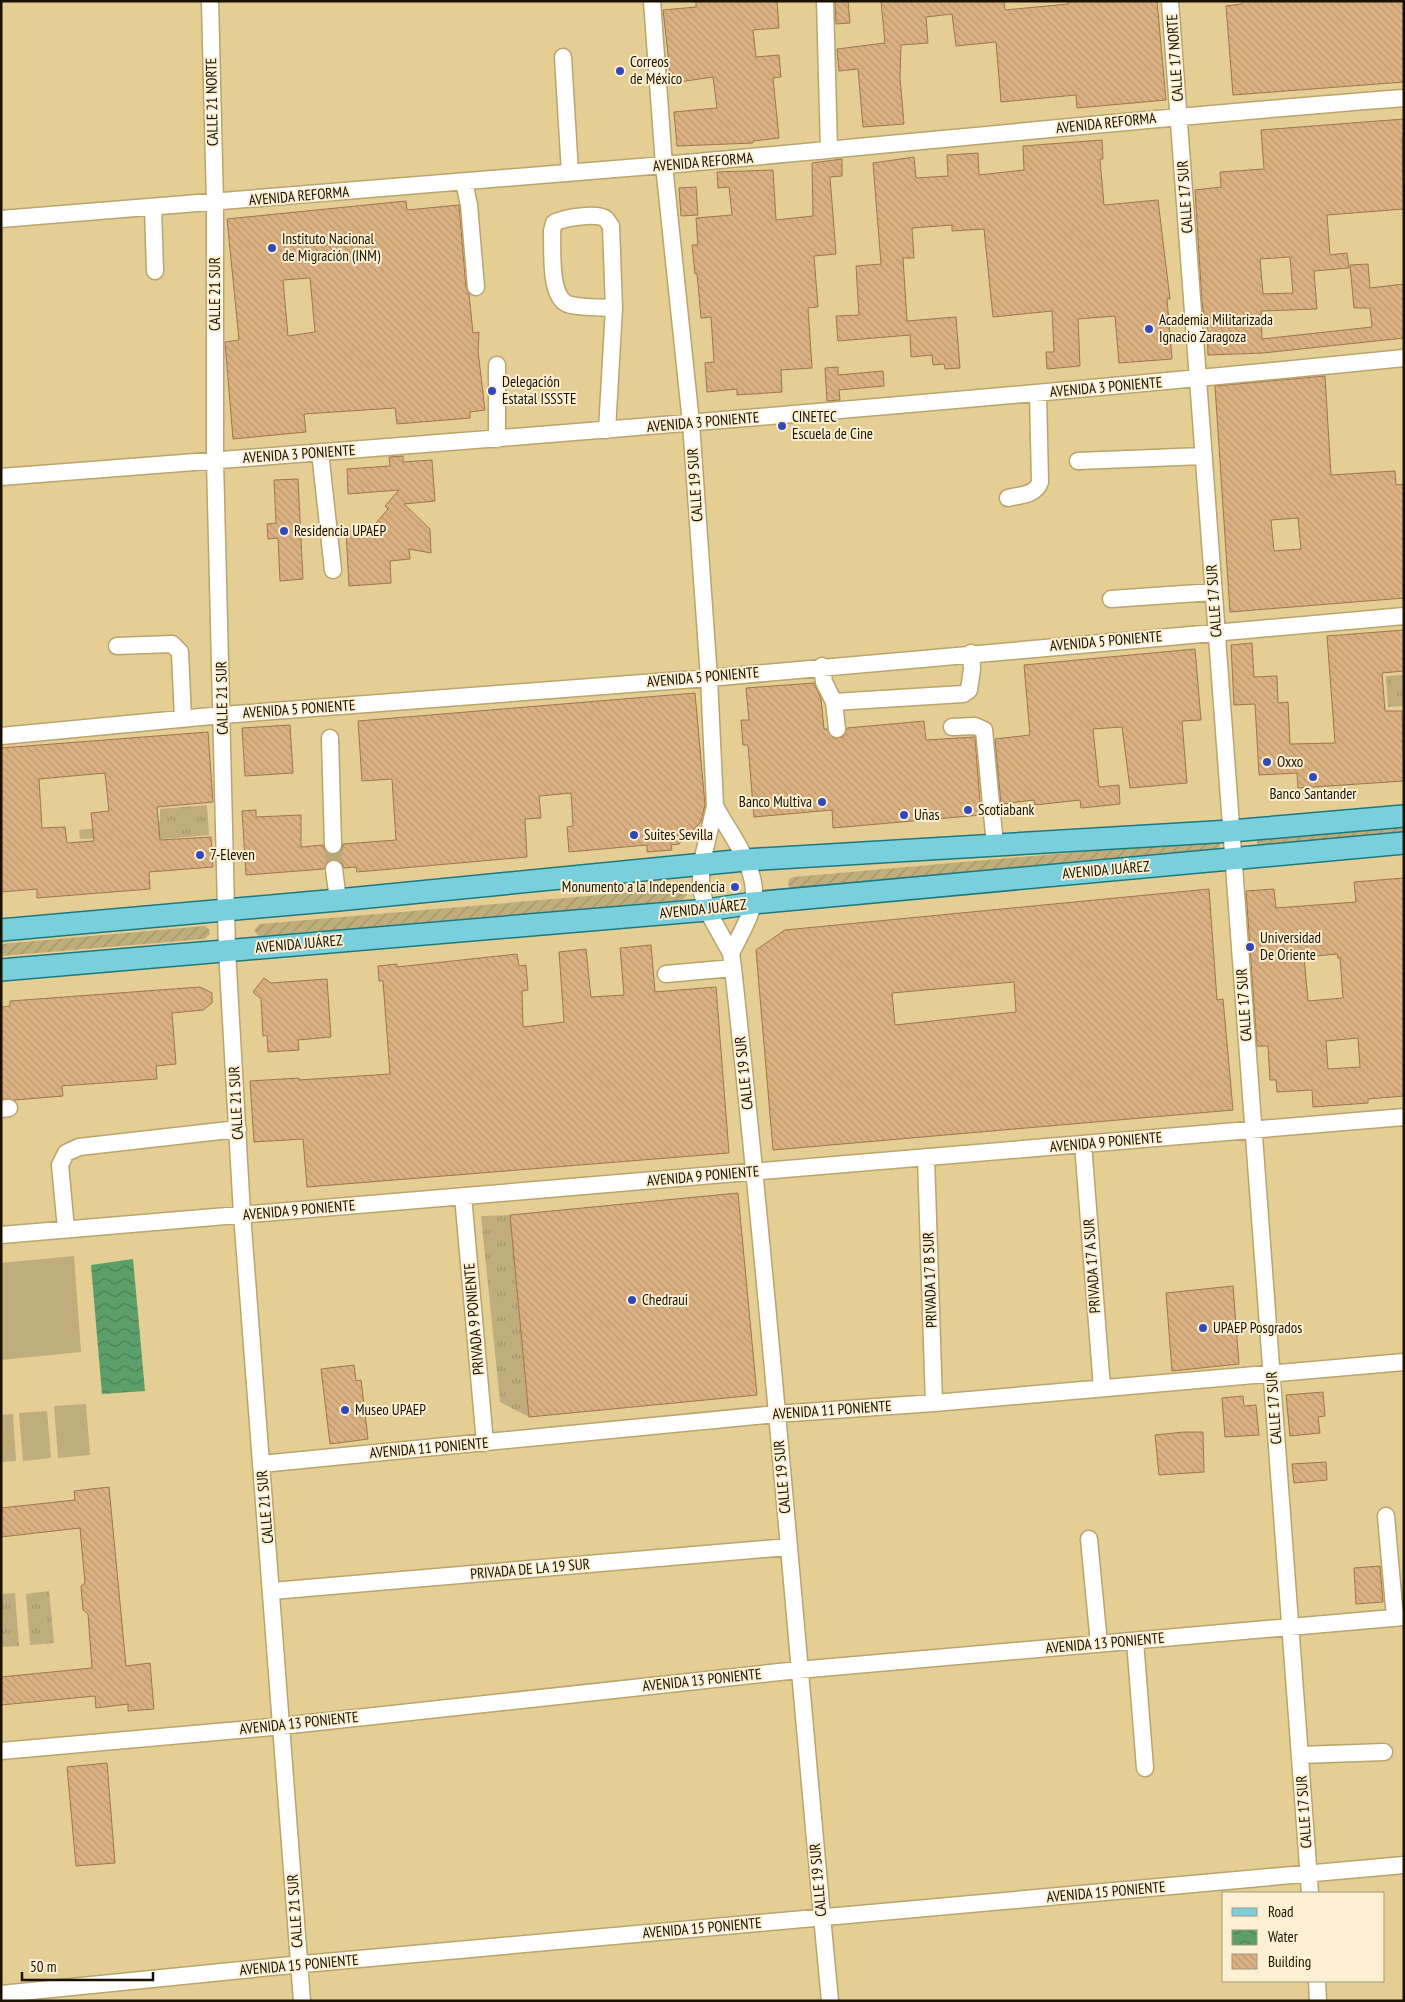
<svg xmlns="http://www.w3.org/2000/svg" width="1405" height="2002" font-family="'PT Sans Narrow',sans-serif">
<defs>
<pattern id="grass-tufts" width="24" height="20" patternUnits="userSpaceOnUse" patternTransform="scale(1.25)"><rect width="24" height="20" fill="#bfad7c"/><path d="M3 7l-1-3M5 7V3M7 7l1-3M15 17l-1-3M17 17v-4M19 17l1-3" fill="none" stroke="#a49469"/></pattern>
<pattern id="garden-furrows" width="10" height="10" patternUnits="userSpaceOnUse" patternTransform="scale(1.25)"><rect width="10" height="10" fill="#bfad7c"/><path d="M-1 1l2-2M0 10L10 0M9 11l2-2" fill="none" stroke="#a49469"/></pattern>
<pattern id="water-waves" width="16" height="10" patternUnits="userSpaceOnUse" patternTransform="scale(1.25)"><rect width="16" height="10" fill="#5c9f6a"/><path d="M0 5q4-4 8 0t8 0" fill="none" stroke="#4b8055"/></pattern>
<pattern id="building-back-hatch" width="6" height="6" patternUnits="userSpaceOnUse" patternTransform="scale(1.25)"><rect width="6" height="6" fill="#dbb182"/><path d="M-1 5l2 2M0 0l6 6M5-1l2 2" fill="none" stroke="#bb976e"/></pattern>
</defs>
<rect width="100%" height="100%" fill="#e4ce94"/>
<path fill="url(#grass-tufts)" d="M1404,675v31l-16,1 -2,-31z
M207,805l2,30 -106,9v-6l-23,1 -1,-9 81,-9v-12z
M510,1215l19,202 -29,-15 -19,-186z
M49,1591l5,52 -24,2 -4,-51z
M15,1593l4,53 -18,1v-53z"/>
<path fill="url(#garden-furrows)" d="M1404,823v13l-146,10 -1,-4 1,-4z
M1215,840l5,4 -1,7 -427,38 -4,-4 1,-6 4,-2z
M682,888l5,3v4l-5,5 -423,37 -5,-7 6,-6z
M205,926l4,3 1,5 -6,5 -203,17v-12z"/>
<path fill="#bfad7c" d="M74,1256l7,96 -80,8v-97z
M86,1404l4,51 -32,3 -4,-52z
M47,1411l4,47 -28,3 -4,-48z
M13,1414l3,47 -15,1v-47z"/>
<path fill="url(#water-waves)" d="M133,1259l12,132 -43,3 -11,-129z"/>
<path fill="url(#building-back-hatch)" stroke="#9e774a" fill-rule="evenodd" d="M696,1h81l2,27 -26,2 3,27 23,-2 2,22 -8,1 6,60 -26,3v2l-76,3 -3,-34 43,-4 -4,-31 -41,6 -1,-3 -8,-70 33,-3z
M835,1h13l2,22 -14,1z
M881,1h123l1,9 63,-6v-3h89l9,99 -89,8 -1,-13 -75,7 -5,-60 -40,4 -4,-32 -26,3 2,26 -27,2 -1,33 4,46 -41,3 -5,-58 -19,2 -2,-22 48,-6z
M1242,1h162v81l-171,13 -7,-89 16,-2z
M1404,119v18h-2l2,72 -77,6 3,40 17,-2 2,15 -35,3 3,38 -56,2 1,28 110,-12 -2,-19h-16l-4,-43 18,-1 2,24 34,-4v54l-141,15 -55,2 -1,-39h-3l-2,-14 -7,-112 26,-3 -1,-15 44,-3 -3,-39zM1290,257l3,36 -30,1 -3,-35z
M1102,140l1,19h-3l4,46 54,-5 12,99h-3l5,60 -53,4 -4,-47 -37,3 2,47 -33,3 -1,-17h8l-2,-41 -59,6 -9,-88 -32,2v-6l-40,3 2,30h-11l4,63 49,-4 4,51 -15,1 -1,-5 -11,1 -1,-10 -21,2 -1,-22 -72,6 -2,-25 23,-1 -3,-49 25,-2 -8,-101 41,-6 2,21 32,-2 -1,-21 31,-2 1,22 45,-5 -1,-24z
M842,159v17l-12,1 6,77 -22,2 4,51 -10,1 4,60 -31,2 1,22 -45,3v-6l-30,3 -2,-29 9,-1 -3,-45 -10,1 -4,-45 -2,1 -3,-29h6l-2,-27 36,-3 -3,-28 -11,1 -1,-16 56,-2 3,50 37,-4 -1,-53z
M696,187l2,28 -17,1 -2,-28z
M406,201l1,9 52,-5 7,83 3,6 4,39 6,-1 -1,19 7,59 -15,2v6l-73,6 -2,-16 -91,6 2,18 -73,7 -8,-97 14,-2 -12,-121zM310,278l5,54 -27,4 -5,-56z
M838,367v8l45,-4 1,15 -45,4 1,10 -13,1 -2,-33z
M1325,376l6,99 64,-4 1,14 8,-1v114l-174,14 -15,-226zM1298,518l3,31 -27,2 -3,-31z
M403,456v6l29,-2 3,41 -31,3 26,25 1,24 -22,-4 1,10 -20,2 1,22 -42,3 -3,-55 25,-2 17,-20 -3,-3 14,-16 -51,4 -1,-25 43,-3 -1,-9z
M298,479l5,100 -23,2 -2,-43 -10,1 -1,-15 9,-1 -2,-43z
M1404,630v41l-22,2 3,38h17l2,70 -106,7 -1,-15 -38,2 -4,-71 -21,1 -3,-60 21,-2 2,34 23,-1 1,27 10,-1 2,42 45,-1 -8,-107z
M1195,649l6,71 -19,1 5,62 -57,5 -8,-61 -29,2 6,58 20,-2 1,19 -39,4 -1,-8 -45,5 -1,-5 -33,4 -6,-65 35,-4 -6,-70z
M814,683l7,16 3,30h3l6,9 10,-1 4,-9 77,-7 2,19 49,-3 6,78 -148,13 -1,-18 -78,7 -6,-72h-5l-2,-25h8l-3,-32z
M695,693l10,112 -4,17 -22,22 -8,1 1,5 -25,2v-7l-78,7 -2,-25 6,-1 -2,-33 -32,3 2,22 -16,1 2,38 -170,15 -1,-5 -12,1 -2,-5 -9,-4 -5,2 -4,8 -78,6 -4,-64 14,-1v7l45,-2v32l22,-2 2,6 8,4 9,-5 1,-6 53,-4 -4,-61 -30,2 -4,-60z
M290,725l3,48 -48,3 -3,-48z
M208,732l5,70 -56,5 3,33 51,-3 2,30 -64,5 1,17 -113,9v-9l-36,3v-144zM105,773l4,38 -18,2 3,28 -27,2 -2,-16 -23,1 -3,-49z
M1404,878v218l-36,3v4l-55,4 -1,-17 -35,2 -1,-12h-6l-2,-34h-11l-11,-155 28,-2 2,19 80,-6 -2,-20zM1337,954l1,4h2l3,40 -35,3 -4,-44zM1358,1038l2,29 -32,2 -2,-28z
M1209,889l8,111 6,-1 10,111 -460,40 -17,-200 29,-20zM1014,982l2,30 -121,13 -3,-32z
M651,945l4,47 61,-5 13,166 -422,34 -4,-48 -49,3 -4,-61 49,-3v2l91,-6 -7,-93h-4l-1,-15 19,-2v3l120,-13 2,12 7,-1 2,25 -6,1 1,36 41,-5 -5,-70 27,-3 5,48 33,-2 -4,-47z
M264,978l7,5 56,-4 4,58 -33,3 1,10 -31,2 -1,-17 -4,1 -2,-37 -8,-7z
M200,987l12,6v10l-9,7 -31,3 4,51 -20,2 1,13 -95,7 1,10 -48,4 -14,-1v-92l9,-1v-5z
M738,1193l19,202 -228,22 -19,-202z
M1233,1286l6,78 -67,7 -6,-78z
M354,1365l2,16 5,-1 7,59 -38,5 -9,-75z
M1323,1392l2,24 -7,1 2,16 -30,3 -4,-41z
M1243,1396l1,10 12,-1 3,30 -34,2 -3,-39z
M1184,1432h19l1,40 -45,3 -4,-40z
M1326,1462l1,18 -33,3 -2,-19z
M109,1487l17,179 24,-3 4,46 -26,2v-7l-32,4 -1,-12 -94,9v-28l91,-9 -4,-54 -5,-4 -2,-24 4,-3 -5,-55 -79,9v-29l74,-8 -1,-9z
M1380,1566l3,36 -27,2 -2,-36z
M107,1763l8,100 -39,3 -9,-99z"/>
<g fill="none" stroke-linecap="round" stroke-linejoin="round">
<path stroke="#bba876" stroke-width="16" stroke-dasharray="16 8" stroke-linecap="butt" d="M333,845l1,24"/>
<defs>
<path id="minor" d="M210,1l5,202v257l12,490 15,264 60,787
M652,1l12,164 27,258 18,255 6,128 -14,60v23l6,21 24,43 2,15c38,344 64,688 97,1033
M825,1l4,149
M1170,1l140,1892
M563,57l7,116
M464,182l5,23 7,82
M153,208l2,63
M1,219c221,-16 442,-34 663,-54 247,-22 493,-48 740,-67
M607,430l7,-122 -3,-82c-1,-1 -4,-6 -5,-7 -8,-7 -43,-1 -52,4l-2,8c1,19 -4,70 19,74 14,3 29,2 43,3
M497,439v-74
M320,452l13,118
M1078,461l125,-5
M1,477c468,-36 936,-72 1403,-119
M1008,498c12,-3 28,-3 32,-16l-2,-89
M1111,599l102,-7
M117,646l55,-2 8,8 3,67
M822,666l2,16 10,20 129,-8 6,-4 3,-21 -1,-16
M834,702l3,27
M952,727l23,-1 9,4 11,115
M1,736l221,-21 487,-37 695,-62
M330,738l3,107
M715,806c15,29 45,63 38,98 -4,17 -14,33 -22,49
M334,869l4,31
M666,974l67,-6
M1,1109l8,-1
M1083,1144l19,244
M926,1157l8,246
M463,1196l22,247
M66,1229l-6,-64 6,-12 13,-6 159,-18
M1,1235l1403,-118
M261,1464l515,-50 158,-11 470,-41
M1386,1516l9,102
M1089,1539l10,105
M272,1591l516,-44
M1135,1641l10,127
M1,1751l271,-24 526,-57 606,-53
M1300,1755l84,-3
M1317,1981l1,20
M1,1994l291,-29 1112,-100"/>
<path id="major" d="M1,930l337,-30 407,-40 486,-29 173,-15
M1,970l706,-60 46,-7 651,-60"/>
</defs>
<use href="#minor" stroke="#baa46b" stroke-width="19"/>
<use href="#major" stroke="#1e797f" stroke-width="24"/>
<use href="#minor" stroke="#fff" stroke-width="16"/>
<use href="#major" stroke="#79d0dc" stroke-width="21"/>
</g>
<g fill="#3249ba" stroke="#fbf0d3" stroke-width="2">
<circle cx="620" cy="71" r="5"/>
<circle cx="272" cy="248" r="5"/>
<circle cx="1149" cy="329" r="5"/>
<circle cx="492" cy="391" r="5"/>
<circle cx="782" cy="426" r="5"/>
<circle cx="284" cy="531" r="5"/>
<circle cx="1267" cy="762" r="5"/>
<circle cx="1313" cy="777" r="5"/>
<circle cx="822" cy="802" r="5"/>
<circle cx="968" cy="810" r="5"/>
<circle cx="904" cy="815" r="5"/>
<circle cx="634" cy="835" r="5"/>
<circle cx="200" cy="855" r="5"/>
<circle cx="735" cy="887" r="5"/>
<circle cx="1250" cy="947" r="5"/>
<circle cx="632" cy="1300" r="5"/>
<circle cx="1203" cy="1328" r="5"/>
<circle cx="345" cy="1410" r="5"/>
</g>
<g text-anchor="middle" stroke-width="4" stroke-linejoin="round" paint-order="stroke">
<g font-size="15" fill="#191100" stroke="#fbf0d3">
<text transform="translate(1175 58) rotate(-94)" y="5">CALLE 17 NORTE</text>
<text transform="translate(212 102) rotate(-91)" y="5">CALLE 21 NORTE</text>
<text transform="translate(1106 123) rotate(-6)" y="5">AVENIDA REFORMA</text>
<text transform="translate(703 162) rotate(-5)" y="5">AVENIDA REFORMA</text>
<text transform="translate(299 196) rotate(-5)" y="5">AVENIDA REFORMA</text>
<text transform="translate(1185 197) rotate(-94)" y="5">CALLE 17 SUR</text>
<text transform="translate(215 294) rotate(-90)" y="5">CALLE 21 SUR</text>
<text transform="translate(1106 387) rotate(-5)" y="5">AVENIDA 3 PONIENTE</text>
<text transform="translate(703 422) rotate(-5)" y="5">AVENIDA 3 PONIENTE</text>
<text transform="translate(299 454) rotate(-4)" y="5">AVENIDA 3 PONIENTE</text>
<text transform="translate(695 485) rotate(-94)" y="5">CALLE 19 SUR</text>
<text transform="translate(1214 601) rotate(-94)" y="5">CALLE 17 SUR</text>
<text transform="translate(1106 641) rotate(-5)" y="5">AVENIDA 5 PONIENTE</text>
<text transform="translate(703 677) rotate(-5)" y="5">AVENIDA 5 PONIENTE</text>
<text transform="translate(222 698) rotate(-91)" y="5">CALLE 21 SUR</text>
<text transform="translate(299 709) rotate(-4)" y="5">AVENIDA 5 PONIENTE</text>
<text transform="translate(1106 870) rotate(-5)" y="5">AVENIDA JUÁREZ</text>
<text transform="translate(703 909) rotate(-6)" y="5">AVENIDA JUÁREZ</text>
<text transform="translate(299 944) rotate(-5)" y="5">AVENIDA JUÁREZ</text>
<text transform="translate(1244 1005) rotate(-94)" y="5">CALLE 17 SUR</text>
<text transform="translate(744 1073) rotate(-96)" y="5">CALLE 19 SUR</text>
<text transform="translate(236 1103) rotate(-93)" y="5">CALLE 21 SUR</text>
<text transform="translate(1106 1142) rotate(-5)" y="5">AVENIDA 9 PONIENTE</text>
<text transform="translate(703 1176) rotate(-5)" y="5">AVENIDA 9 PONIENTE</text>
<text transform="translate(299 1210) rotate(-5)" y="5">AVENIDA 9 PONIENTE</text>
<text transform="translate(1092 1266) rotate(-94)" y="5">PRIVADA 17 A SUR</text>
<text transform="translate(930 1280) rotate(-92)" y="5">PRIVADA 17 B SUR</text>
<text transform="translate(474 1319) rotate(-95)" y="5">PRIVADA 9 PONIENTE</text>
<text transform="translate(1274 1408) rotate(-94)" y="5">CALLE 17 SUR</text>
<text transform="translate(832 1410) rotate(-4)" y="5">AVENIDA 11 PONIENTE</text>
<text transform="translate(429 1448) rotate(-5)" y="5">AVENIDA 11 PONIENTE</text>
<text transform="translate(782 1477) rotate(-95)" y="5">CALLE 19 SUR</text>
<text transform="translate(265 1507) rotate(-95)" y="5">CALLE 21 SUR</text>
<text transform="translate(530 1569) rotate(-5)" y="5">PRIVADA DE LA 19 SUR</text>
<text transform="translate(1105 1643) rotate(-5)" y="5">AVENIDA 13 PONIENTE</text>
<text transform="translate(702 1680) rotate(-6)" y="5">AVENIDA 13 PONIENTE</text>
<text transform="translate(299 1723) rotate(-6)" y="5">AVENIDA 13 PONIENTE</text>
<text transform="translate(1304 1812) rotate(-94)" y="5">CALLE 17 SUR</text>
<text transform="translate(818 1880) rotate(-95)" y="5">CALLE 19 SUR</text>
<text transform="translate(1106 1892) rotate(-5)" y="5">AVENIDA 15 PONIENTE</text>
<text transform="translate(295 1911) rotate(-94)" y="5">CALLE 21 SUR</text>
<text transform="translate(702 1928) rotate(-5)" y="5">AVENIDA 15 PONIENTE</text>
<text transform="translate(299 1965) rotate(-5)" y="5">AVENIDA 15 PONIENTE</text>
</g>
<g font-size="15" fill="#191100" stroke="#fbf0d3" text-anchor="start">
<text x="630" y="67">Correos<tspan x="630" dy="17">de México</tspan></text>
<text x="282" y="244">Instituto Nacional<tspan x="282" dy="17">de Migración (INM)</tspan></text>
<text x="1159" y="325">Academia Militarizada<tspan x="1159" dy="17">Ignacio Zaragoza</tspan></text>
<text x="502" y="387">Delegación<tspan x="502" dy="17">Estatal ISSSTE</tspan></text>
<text x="792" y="422">CINETEC<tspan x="792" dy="17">Escuela de Cine</tspan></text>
<text x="294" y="536">Residencia UPAEP</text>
<text x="1277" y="767">Oxxo</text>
<text x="1313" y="799" text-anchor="middle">Banco Santander</text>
<text x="812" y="807" text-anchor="end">Banco Multiva</text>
<text x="978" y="815">Scotiabank</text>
<text x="914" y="820">Uñas</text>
<text x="644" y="840">Suites Sevilla</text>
<text x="210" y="860">7-Eleven</text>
<text x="725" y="892" text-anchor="end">Monumento a la Independencia</text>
<text x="1260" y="943">Universidad<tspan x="1260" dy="17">De Oriente</tspan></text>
<text x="642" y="1305">Chedraui</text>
<text x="1213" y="1333">UPAEP Posgrados</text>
<text x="355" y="1415">Museo UPAEP</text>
</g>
</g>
<rect width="1405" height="2002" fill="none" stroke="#191100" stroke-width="5"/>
<rect x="1222" y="1892" width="162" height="90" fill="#fbf0d3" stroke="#a1977f"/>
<rect x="1232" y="1908" width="25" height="8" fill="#79d0dc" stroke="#a1977f"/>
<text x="1268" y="1917" font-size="15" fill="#191100">Road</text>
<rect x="1232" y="1930" width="25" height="15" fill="url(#water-waves)" stroke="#a1977f"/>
<text x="1268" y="1942" font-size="15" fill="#191100">Water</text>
<rect x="1232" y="1954" width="25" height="15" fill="url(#building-back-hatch)" stroke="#a1977f"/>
<text x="1268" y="1967" font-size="15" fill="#191100">Building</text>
<path d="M22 1972v8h131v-8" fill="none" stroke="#191100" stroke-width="2.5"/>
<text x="30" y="1972" font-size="15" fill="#191100" stroke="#fbf0d3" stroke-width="4" paint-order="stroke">50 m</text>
</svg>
